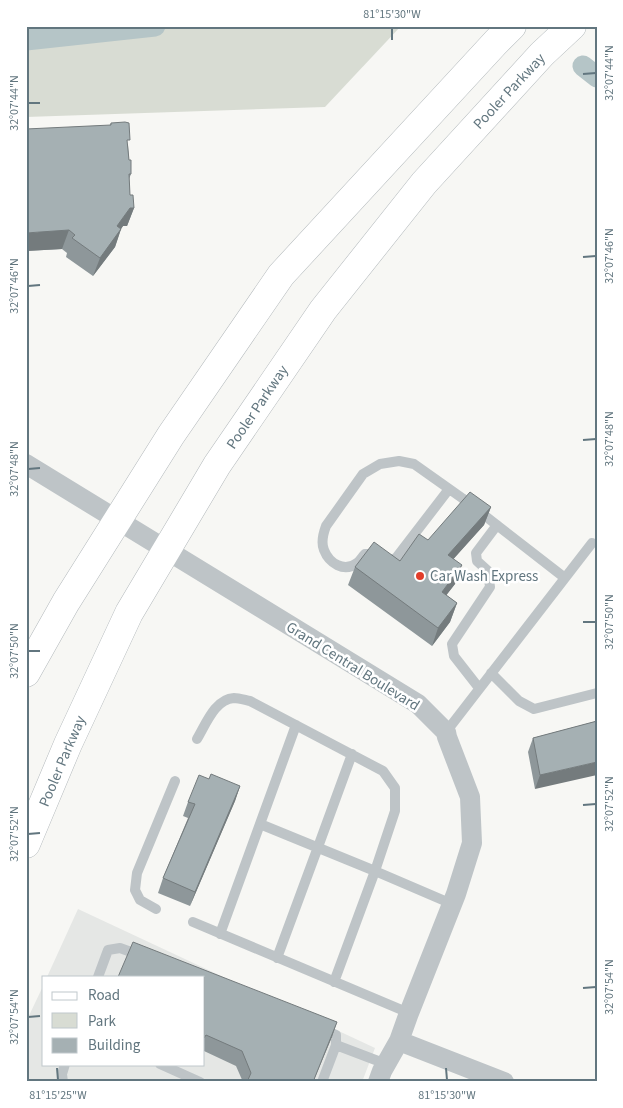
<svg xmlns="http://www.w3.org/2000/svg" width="623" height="1108" font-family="'Source Sans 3',sans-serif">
<rect width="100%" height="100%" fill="#f7f7f4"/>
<path fill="#e5e7e5" d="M78,909l297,139 -13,34h-336v-60l18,-38v80h160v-87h-157z"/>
<path fill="#d8dcd3" d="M26,26h375l-76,81 -299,10z"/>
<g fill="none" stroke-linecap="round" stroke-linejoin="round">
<path stroke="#b5c5c7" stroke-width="21" d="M26,40l129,-14
M583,66l14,11"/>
<defs>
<path id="primary" d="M26,673l40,-71 105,-167 110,-160 215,-233 16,-16
M26,844l42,-100 61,-131 88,-148 106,-155 101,-127 118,-129 30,-28"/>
</defs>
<use href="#primary" stroke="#b2b8bb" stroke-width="29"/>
<path stroke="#bec4c7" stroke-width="10" d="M449,489l-53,69 -10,4 -14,-8h-7c-3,3 -5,7 -8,9 -13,10 -28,0 -33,-13 -3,-7 -1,-16 2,-24l37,-52 17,-10 19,-3 15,3 48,34 103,80
M491,673l28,28 15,8 63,-16
M479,688l-25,-32 -2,-12 38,-57 -2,-16 -11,-10 -1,-8 21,-28
M446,732l146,-189
M197,739c9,-15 18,-40 37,-41 5,0 11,2 16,3l133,70 12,17v23l-20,60 77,33
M260,824l115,47 -41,111
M156,909l-16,-9 -5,-10 2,-17 38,-92
M193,922l216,91
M220,934l76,-209
M277,958l41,-111 34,-93
M98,977l10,-27 12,-2 22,8
M321,1028l15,7v10l-14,37
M336,1045l50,19
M160,1064l40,18
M63,1082l-1,-8 3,-10"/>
<path stroke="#bec4c7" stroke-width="20" d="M26,464l392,240 28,28 1,5 23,60 2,46 -16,51 -47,119 -10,28 -17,30 -4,11
M399,1041l105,41"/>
<use href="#primary" stroke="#fff" stroke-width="28"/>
</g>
<path fill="#8e979a" d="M111,123l17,22 1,15 2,14 -2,5 1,16 4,13 -7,18h-4l-2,3 -6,18 -22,29 -27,-19 1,-4 -5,-4 -36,2z
M491,507l-7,18 -31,34 2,25 -9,11 11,8 -7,19 -18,24 -84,-61 7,-18 45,-6z
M597,721l-62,68 -7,-37 5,-14z
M209,779l31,7 -5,15 -45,105 -32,-13 5,-15 25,-60 -5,-2 5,-14z
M204,977l133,45 -24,60h-70l-7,-16 -32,-15z"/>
<path fill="#747b7d" d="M130,208h4l-7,18h-4l-2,3 -6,18 -22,29 7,-18 17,-32z
M69,230l-7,19 -36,2v-18z
M491,507l-7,18 -43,48 7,-18z
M462,565l-7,19 -20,26 7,-18z
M457,603l-7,19 -18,24 6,-18z
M597,762v13l-62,14 5,-14z
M240,786l-5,15 -45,105 5,-14z
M337,1022l-5,15 -19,45z"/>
<path fill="#a5b0b3" stroke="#747b7d" d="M125,122l4,1 1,17h-3l2,20h2v14h-2l1,21h3l1,13h-4l-13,18 4,3 -21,29 -28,-20 3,-3 -6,-5 -43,3v-104l85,-4v-2z
M470,492l21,15 -43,48 14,10 -20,27 15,11 -19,25 -83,-61 19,-25 26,19 19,-27 9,6z
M597,721v41l-57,13 -7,-37z
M211,774l29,12 -45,106 -32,-14 32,-74 -7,-2 11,-27 10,4z
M133,942l204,80 -24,60h-66l4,-9 -9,-22 -36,-16 -2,3v-61h-86z"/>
<path fill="none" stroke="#62767f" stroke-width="2" d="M392,28v12M583,74l13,-1M28,103h12M583,257l13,-1M28,286l12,-1M583,440l13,-1M28,469l12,-1M583,622h13M28,651h12M583,805l13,-1M28,834l12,-1M583,988l13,-1M28,1017l12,-1M57,1068l1,12M446,1068l1,12"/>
<circle fill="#e13d2a" stroke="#fff" stroke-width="2" cx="420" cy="576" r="5"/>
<g text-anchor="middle" stroke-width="5" stroke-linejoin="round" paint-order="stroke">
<g font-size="15" fill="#62767f" stroke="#fff">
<text transform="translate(509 91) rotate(-47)" y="5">Pooler Parkway</text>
<text transform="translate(257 407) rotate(-56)" y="5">Pooler Parkway</text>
<text transform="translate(353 666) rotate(32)" y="5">Grand Central Boulevard</text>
<text transform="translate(62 761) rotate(-67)" y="5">Pooler Parkway</text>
</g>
<g font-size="15" fill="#62767f" stroke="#fff" text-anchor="start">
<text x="430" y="581">Car Wash Express</text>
</g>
</g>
<rect width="623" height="1108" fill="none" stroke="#ffffff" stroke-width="55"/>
<rect x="42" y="976" width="162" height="90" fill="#ffffff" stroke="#c0c8cc"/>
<rect x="52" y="992" width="25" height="8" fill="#ffffff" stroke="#c0c8cc"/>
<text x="88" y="1000" font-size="15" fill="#62767f">Road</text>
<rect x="52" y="1013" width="25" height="15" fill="#d8dcd3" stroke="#c0c8cc"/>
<text x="88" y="1026" font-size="15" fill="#62767f">Park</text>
<rect x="52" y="1038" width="25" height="15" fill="#a5b0b3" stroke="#c0c8cc"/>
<text x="88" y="1050" font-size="15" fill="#62767f">Building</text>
<rect x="28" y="28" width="568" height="1052" fill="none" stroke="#62767f" stroke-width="2"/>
<g font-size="12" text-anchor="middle" fill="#62767f">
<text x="392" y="18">81°15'30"W</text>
<text transform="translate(609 73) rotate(-90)" y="4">32°07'44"N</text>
<text transform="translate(14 103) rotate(-90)" y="4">32°07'44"N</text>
<text transform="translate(609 256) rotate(-90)" y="4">32°07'46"N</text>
<text transform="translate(14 286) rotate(-90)" y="4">32°07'46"N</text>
<text transform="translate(609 439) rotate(-90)" y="4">32°07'48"N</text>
<text transform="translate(14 469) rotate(-90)" y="4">32°07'48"N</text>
<text transform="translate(609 622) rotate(-90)" y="4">32°07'50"N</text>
<text transform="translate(14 651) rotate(-90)" y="4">32°07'50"N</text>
<text transform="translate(609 804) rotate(-90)" y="4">32°07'52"N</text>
<text transform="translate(14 834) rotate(-90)" y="4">32°07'52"N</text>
<text transform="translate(609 987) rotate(-90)" y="4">32°07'54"N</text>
<text transform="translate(14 1017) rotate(-90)" y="4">32°07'54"N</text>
<text x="58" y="1099">81°15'25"W</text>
<text x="447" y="1099">81°15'30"W</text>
</g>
</svg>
